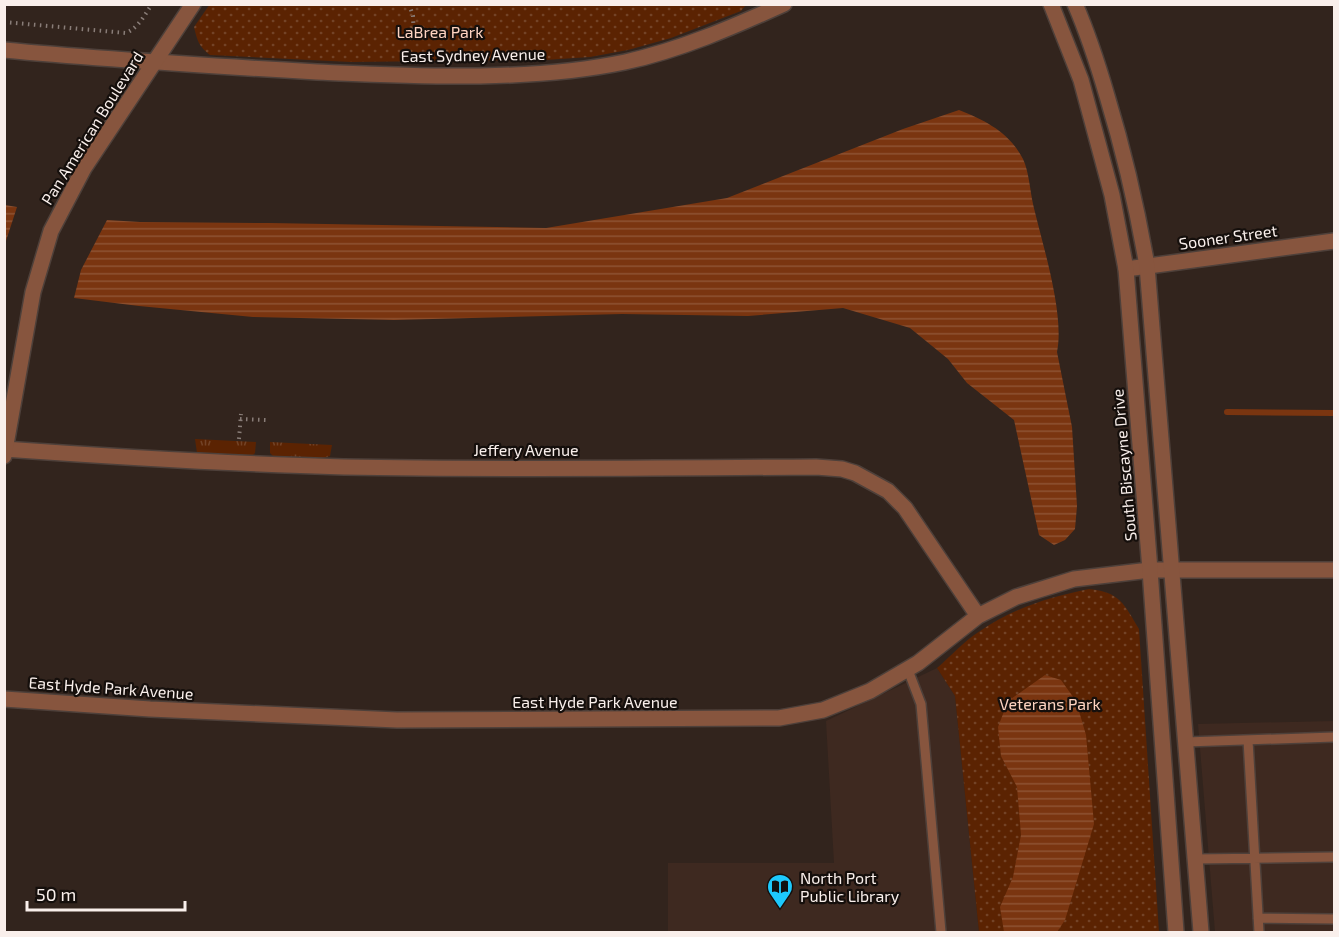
<svg xmlns="http://www.w3.org/2000/svg" width="1339" height="937" font-family="'Exo 2',sans-serif">
<defs>
<pattern id="grass-tufts" width="24" height="20" patternUnits="userSpaceOnUse" patternTransform="scale(1.5)"><rect width="24" height="20" fill="#5b2302"/><path d="M3 7l-1-3M5 7V3M7 7l1-3M15 17l-1-3M17 17v-4M19 17l1-3" fill="none" stroke="#734327"/></pattern>
<pattern id="park-dots" width="8" height="8" patternUnits="userSpaceOnUse" patternTransform="scale(1.5)"><rect width="8" height="8" fill="#5b2302"/><path d="M2 2h.1M6 6h.1" fill="none" stroke="#734327" stroke-width="1.8" stroke-linecap="round"/></pattern>
<pattern id="water-rules" width="6" height="5" patternUnits="userSpaceOnUse" patternTransform="scale(1.5)"><rect width="6" height="5" fill="#7a3510"/><path d="M0 2.5h6" fill="none" stroke="#8e5333"/></pattern>
</defs>
<rect width="100%" height="100%" fill="#32241d"/>
<path fill="#3e2920" d="M937,668l18,28 24,236h-311v-69h166l-8,-142z
M1334,721v211h-119l-17,-208z"/>
<path fill="url(#grass-tufts)" d="M195,439l61,3 -1,11 -3,3 -55,-3z
M270,442l62,3 -2,11 -7,2 -50,-2 -3,-3z"/>
<path fill="url(#park-dots)" d="M210,4h536v1l-5,6 -70,27 -43,12 -38,7 -45,3 -194,2 -141,-7c-11,-8 -13,-15 -16,-28z
M1089,589c31,3 35,15 50,40l20,303h-180l-24,-236 -18,-28c14,-12 27,-27 43,-37 33,-23 70,-34 109,-42z"/>
<path fill="url(#water-rules)" d="M959,110c26,10 51,23 64,49 6,13 7,31 10,45 9,39 32,110 24,148l15,75 5,79 -2,23 -10,11 -11,5 -15,-10 -25,-115 -47,-37 -19,-24 -38,-31 -67,-20 -95,8 -126,-2 -228,6 -141,-3 -114,-11 -65,-8 7,-28 26,-50 33,2 129,1 277,5 181,-30 176,-69z
M5,205l12,2 -12,37 -1,-39z
M1045,675l16,5 15,21 10,34 8,89 -29,96 -8,12h-53l-4,-25 13,-30 8,-42 -4,-48 -16,-31 -3,-29 10,-26z"/>
<g fill="none" stroke-linecap="round" stroke-linejoin="round">
<path stroke="#7a3510" stroke-width="6" d="M1227,412l107,1"/>
<defs>
<path id="service" d="M908,670l13,34 20,228
M1248,740l11,192
M1186,742l148,-5
M1195,859l139,-2
M1258,918l76,1"/>
<path id="minor" d="M4,50c105,10 209,16 313,22 99,4 212,10 308,-10 55,-12 108,-35 159,-58
M1126,269l208,-28
M4,449c113,8 227,15 340,18 157,3 315,1 472,0l26,2 13,4 33,18 17,17 73,108
M4,699l146,10 247,11 382,-2 44,-8 47,-19 48,-28 60,-47 38,-19 58,-18 76,-9h184"/>
<path id="tertiary" d="M1051,4l30,76 31,115 14,74 24,301 26,362
M1075,4c13,30 23,61 32,92 17,56 30,112 40,170l54,666
M4,456l29,-164 18,-61 33,-63 109,-164"/>
</defs>
<use href="#service" stroke="#4e403a" stroke-width="12"/>
<use href="#minor" stroke="#4e403a" stroke-width="18"/>
<use href="#tertiary" stroke="#4e403a" stroke-width="18"/>
<path stroke="#897d78" stroke-width="4" stroke-dasharray="1.5 4.5" stroke-linecap="butt" d="M409,4l4,12 1,23
M4,22l122,11c13,-6 18,-17 26,-29
M240,419l27,1
M239,439l2,-25"/>
<use href="#service" stroke="#87553e" stroke-width="9"/>
<use href="#minor" stroke="#87553e" stroke-width="15"/>
<use href="#tertiary" stroke="#87553e" stroke-width="15"/>
</g>
<defs>
<symbol id="library-pin" viewBox="-11 -11 22 30"><path d="M0 17L-7.5 6A9.5 9.5 0 1 1 7.5 6Z" fill="#1dc9fd" stroke="#150f0c"/><path d="M-6-4Q-3-5.5-.7-3.5V5Q-3 3-6 4ZM6-4Q3-5.5 .7-3.5V5Q3 3 6 4Z" fill="#111"/></symbol>
</defs>
<g fill-rule="evenodd">
<use href="#library-pin" x="765" y="872" width="30" height="40"/>
</g>
<g text-anchor="middle" stroke-width="4.5" stroke-linejoin="round" paint-order="stroke">
<g font-size="16" fill="#ffd4c1" stroke="#150f0c">
<text x="440" y="38">LaBrea Park</text>
<text x="1050" y="710">Veterans Park</text>
</g>
<g font-size="16" fill="#f9efeb" stroke="#150f0c">
<text transform="translate(473 55) rotate(-1)" y="6">East Sydney Avenue</text>
<text transform="translate(92 128) rotate(-58)" y="6">Pan American Boulevard</text>
<text transform="translate(1228 237) rotate(-8)" y="6">Sooner Street</text>
<text x="526" y="456">Jeffery Avenue</text>
<text transform="translate(1124 465) rotate(-95)" y="6">South Biscayne Drive</text>
<text transform="translate(111 688) rotate(4)" y="6">East Hyde Park Avenue</text>
<text x="595" y="708">East Hyde Park Avenue</text>
</g>
<g font-size="16" fill="#f9efeb" stroke="#150f0c" text-anchor="start">
<text x="800" y="884">North Port<tspan x="800" dy="18">Public Library</tspan></text>
</g>
</g>
<rect width="1339" height="937" fill="none" stroke="#f9efeb" stroke-width="12"/>
<path d="M27 901v9h158v-9" fill="none" stroke="#f9efeb" stroke-width="3"/>
<text x="36" y="901" font-size="18" fill="#f9efeb" stroke="#150f0c" stroke-width="4.5" paint-order="stroke">50 m</text>
</svg>
